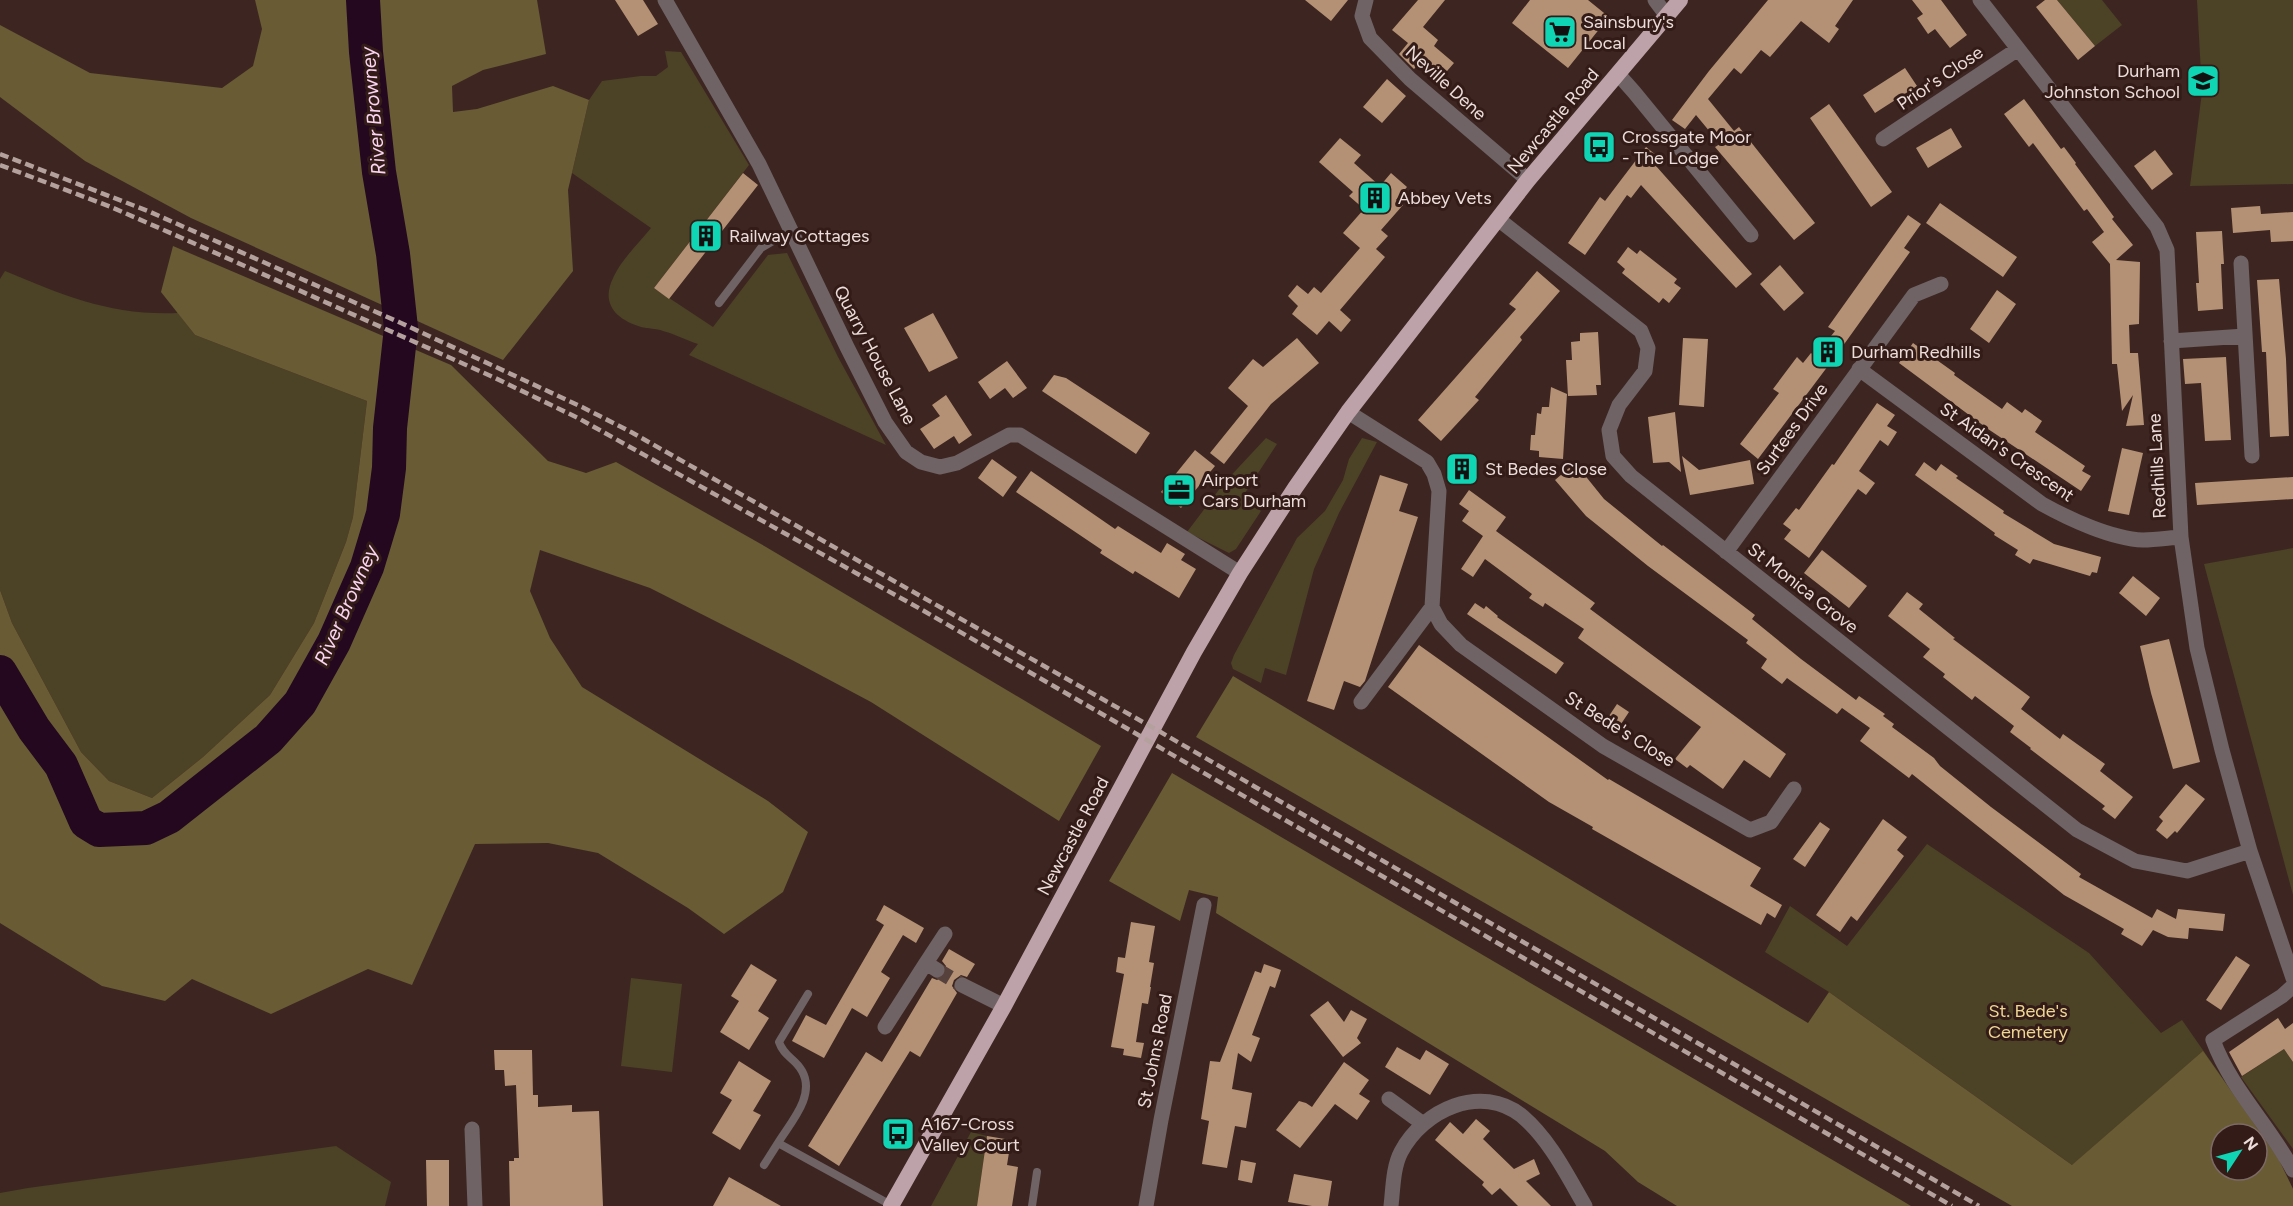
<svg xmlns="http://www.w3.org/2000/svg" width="2293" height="1206" font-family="Figtree,sans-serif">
<rect width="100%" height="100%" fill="#3d2621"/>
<path fill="#4c4226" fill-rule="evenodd" d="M2057,0h45l20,25 -27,21z
M2197,0h96v184l-103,2 12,-94z
M665,51l16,1 68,113 -95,123 59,39 55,-72 19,-2 51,104 48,88 -197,-90 9,-11c-12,-4 -23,-10 -35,-13 -7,-3 -15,-2 -22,-4 -26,-8 -41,-24 -27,-51 8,-17 25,-33 37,-48l-79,-55 17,-73 13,-19 39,-5h15l12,-9z
M5,271c60,25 107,45 173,42l17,22 172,66 -14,116 -7,25 -32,81 -44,72 -67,62 -51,41 -43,-17 -28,-29 -69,-129 -12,-33v-311z
M1266,438l11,6 -34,52 18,15 -25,38 -7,4 -42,-21 37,-49z
M1362,438l15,4 -38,71 -25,56 -28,106 -21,-7 -4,15 -28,-14 -2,-6 3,-8 63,-117 28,-27 18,-31 6,-21z
M2293,548v347l-89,-331z
M1927,844l162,109 72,80 21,-13 96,138 15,31v17l-221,-41 -243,-173 -64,-40 25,-46 57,40zM2221,1134h36v36h-36z
M631,978l51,6 -10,88 -51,-6z
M2284,1049l9,13v87l-52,-72z
M971,1132l16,4 -10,70h-46z
M336,1146l55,36 -6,24h-385v-13l28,-5z"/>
<path fill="#695b34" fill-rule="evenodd" d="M255,0h282l9,54 -63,16 -31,16 1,26 24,-3 76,-23 36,14 -21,90 5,81 -70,89 -312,-142 -106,-57 -85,-64v-72l90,48 132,15 31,-22 9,-37z
M173,246l278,119 97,96 38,12 30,-11 150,85 335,199 -42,75 -188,-119 -79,-42 -142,-72 -110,-38 -10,41 20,47 32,49 186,114 40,31 -25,60 -59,42 -36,-26 -90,-55 -50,-10 -73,1 -63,141 -44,-16 -97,45 -79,-35 -27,22 -63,-15 -102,-63v-333l12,33 69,129 28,29 43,17 51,-41 67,-62 44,-72 32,-81 7,-25 14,-116 -172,-66 -34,-43z
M1233,676l575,347 21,-31 243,173 131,-114 75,107 15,31v17h-281l-816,-469zM2221,1134h36v36h-36z
M1172,773l729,427 10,6h-234l-39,-24 -33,-31 -389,-238 2,-16 -29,-7 -9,31 -71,-40z"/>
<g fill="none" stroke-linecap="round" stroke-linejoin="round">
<path stroke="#23081f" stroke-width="34" d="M0,672l34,57 27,36 25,57 13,8 47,-2 23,-11 99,-78 32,-36 34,-61 33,-75 16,-53 6,-46 1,-40 11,-100 -8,-74 -14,-82 -13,-120 -3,-52"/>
</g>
<path fill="#b49174" d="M615,0h28l15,24 -20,12z
M1305,0h43l-17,21z
M1418,0h27l-22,27 15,13 -4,6 20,17 -13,15 -20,-17 -7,8 -15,-15 9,-11 -16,-13z
M1530,0h58l21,17 -41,51 -56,-45z
M1768,0h85l-18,26 4,3 -10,14 -28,-22 -31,36 -9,-7 -20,24 -7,-6 -26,31 26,32 5,-4 76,96 -21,17 -79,-93 5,-3 -24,-29 -11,14 -13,-9 37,-49z
M1912,0h29l26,35 -17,13 -15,-19 -7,5 -11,-16 6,-4z
M2045,0h12l38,46 -17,14 -42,-53z
M1905,68l12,18 -42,27 -12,-18z
M1387,79l19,17 -24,27 -19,-16z
M2024,99l37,50 3,-2 12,16 -1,1 39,53 -2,2 21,26 -17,15 24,2 -1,62 -10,1 1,28h8l6,72 -18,1 7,-31 -11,16 -5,-47h-5l-2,-100 -18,-22 12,-10 -17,-23 -3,2 -51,-68 -4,4 -25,-33z
M1829,104l63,88 -21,15 -61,-89z
M1951,128l11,19 -34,21 -12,-20z
M1340,138l21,17 -7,8 26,23 11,-13 16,14 -11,13 7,5 -22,25 7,6 -12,13 9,8 -45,53 11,10 -10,12 -12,-11 -12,14 -25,-21 6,-8 -10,-10 9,-11 11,9 6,-7 7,6 39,-45 -17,-15 21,-24 -15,-13 4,-4 -34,-30z
M1646,147l15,12 -5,7 96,108 -16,14 -95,-103 -10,13 -4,-3 -42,60 -17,-12 32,-46 5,4z
M2155,150l18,24 -21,16 -18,-24z
M743,173l15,12 -89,114 -15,-11z
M1940,203l77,54 -14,20 -77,-54z
M2260,206l1,8 32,-2v29l-22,1 -1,-12 -37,3 -2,-25z
M1908,215l13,9 -17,24 6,4 -70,98 -82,109 -18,-15 39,-51 -6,-4 24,-32 6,6 8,-10 4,3 20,-25 -7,-4z
M2222,231l2,33h-3l2,45 -25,2 -2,-28h3l-3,-51z
M1628,247l9,7 3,-4 37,29 -3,4 7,5 -12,15 -6,-5 -4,5 -37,-30 3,-4 -8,-7z
M1780,265l24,28 -20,18 -24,-27z
M1537,271l23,20 -40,46 2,3 -47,57 4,3 -38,41 -23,-21 98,-111 -7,-5z
M2279,279l7,80 3,77 -19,1 -4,-85h-4l-5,-72z
M1997,290l19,14 -27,39 -19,-14z
M933,313l25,45 -29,14 -25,-44z
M1598,332l3,53h-5l1,10 -29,1 -2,-36h6l-1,-18 9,-1v-8z
M1297,338l22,25 -48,41 -47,60 -14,-11 38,-47 -20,-18 25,-29 10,8z
M1683,338l25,1 -4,68 -25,-2z
M1913,343l42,30 -1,2 48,34 5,-7 15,11 3,-4 17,12 -7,11 50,34 -3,5 9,5 -10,15 -93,-62 -89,-66z
M2226,357l5,83 -26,1 -4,-58 -16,1 -2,-25z
M1007,361l20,27 -14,10 -8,-10 -15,11 -12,-17z
M1054,375l12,3 84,55 -14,21 -94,-63z
M1551,387l16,7 -4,65 -24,-2v-6l-9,-1 1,-15h4l2,-22 4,1 1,-7h7z
M946,395l26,40 -13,9 -5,-8 -20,13 -14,-20 20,-13 -8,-11z
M1877,403l18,12 -8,11 10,6 -9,14 -8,-6 -21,31 16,12 -9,12 -8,-6 -49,69 -25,-19 7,-9 -8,-6 13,-16 3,2 33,-46 2,1z
M1675,412l6,60 -12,-10 -16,1 -5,-46z
M2122,448l21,5 -14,62 -21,-4z
M1195,450l20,16 -34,42 -20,-16z
M1682,456l17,14 51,-10 4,24 -64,11z
M992,459l25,18 -14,20 -25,-19z
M1924,462l12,9 5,-7 17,12 -2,2 48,33 -1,2 51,31 47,13 -4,16 -5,-1 -2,4 -57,-17 -3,5 -15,-9 3,-5 -24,-15 1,-2 -80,-58z
M1575,463l29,36 58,47 1,-1 92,70 -3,4 49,40 55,41 3,-4 26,18 -2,2 11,8 -2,3 42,31 6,8 51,41 90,67 -2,3 73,41 5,-9 19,10 2,-10 47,5 -2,17 -34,-3 -1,11 -20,-2 -15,-7 -11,16 -21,-12 3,-5 -60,-34 -152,-121 -3,4 -49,-37 10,-13 -28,-20 -5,6 -50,-36 -5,6 -21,-16 6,-9 -21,-16 2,-3 -100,-74 -62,-50 -31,-36z
M1031,471l84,58 3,-3 43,27 6,-10 18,11 -4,6 15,9 -17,29 -44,-27 -2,3 -33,-21 2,-3 -86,-58z
M1380,475l28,9 -9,27 19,6 -53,164 -5,6 -16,-6 -10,29 -27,-9z
M2293,477v22l-96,6 -2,-22z
M1469,490l37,27 -10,14 99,72 -5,6 196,145 -16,24 -26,-18 -21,29 -33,-24 -3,3 -12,-9 26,-32 -123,-89 6,-9 -39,-26 -2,4 -14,-9 3,-4 -47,-35 -12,18 -12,-8 22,-33 -21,-15 7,-10 -10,-7z
M1822,550l45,36 -18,22 -45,-35z
M2133,576l27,22 -14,18 -27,-23z
M1907,592l16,12 -4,5 36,29 -2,1 77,58 -9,12 39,30 3,-5 42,30 -5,7 33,26 -18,22 -13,-10 3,-3 -75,-57 1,-1 -21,-16 4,-6 -39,-30 -3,4 -29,-23 2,-3 -22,-17 7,-8 -42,-33z
M1475,603l9,6 2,-3 12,10 -1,1 67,46 -8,11 -89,-60z
M2169,639l31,123 -27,7 -22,-76 -11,-47z
M1419,645l189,135 1,-1 152,89 -11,18 32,19 -7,13 -8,-5 -6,12 -169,-96 1,-2 -44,-25 -161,-115z
M1617,704l12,8 -8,12 -12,-8z
M2186,784l19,15 -28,34 -2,-2 -8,8 -11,-9 7,-9 -4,-4z
M1883,819l24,18 -10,13 7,6 -47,65 -6,-5 -11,16 -24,-17z
M1820,822l10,7 -25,38 -12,-8z
M884,905l40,23 -8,15 -13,-8 -22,37 9,6 -23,39 -15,-9 -28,50 -32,-17 14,-26 20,10 58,-100 -8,-5z
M1131,922l24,4 -6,36 5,1 -4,24h1l-3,17 -6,-1 -6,39 8,1 -3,15 -18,-3 1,-6 -13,-2 13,-73 -8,-2 2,-15 7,1z
M949,949l26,15 -8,13 -6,-2 -7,5 -2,6 5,7 -37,64 -10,-6 -71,115 -31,-20 58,-94 16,10 50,-84 5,2 8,-4 1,-10 -4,-5z
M2236,956l14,9 -29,45 -15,-10z
M751,964l26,16 -19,31 11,7 -20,32 -29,-18 19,-31 -8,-5z
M1264,964l17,6 -6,18 -5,-2 -18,49 8,3 -9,24 -13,-9 -6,36 20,4 -6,35 -11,-2 -8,42 -25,-4 7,-43 -8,-2 9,-58 10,1 35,-91 6,2z
M1328,1001l16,21 7,-12 16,9 -10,19 4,5 -18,14 -33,-42z
M2278,1018l7,11 8,-6v39l-9,-13 -42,27 -13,-24z
M1397,1047l23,13 6,-10 23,14 -19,31 -45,-28z
M494,1050h38l1,45h5v12l34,-2v7l27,-1 4,95h-93l-1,-45h5v-3h5l-3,-73 -11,1 -1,-16h-9z
M739,1061l32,20 -18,30 8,4 -21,35 -28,-17 20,-33 -12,-7z
M1344,1062l25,18 -10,14 11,7 -13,19 -22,-16 -35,44 -24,-18 23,-29 7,2 6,4 2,-3z
M1476,1119l14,12 -7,8 31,30 20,-10 6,15 -14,7 25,25h-33l-18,-18 -8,7 -10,-10 2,-3 -49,-42 15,-18 13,12z
M987,1136l24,4 -4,25 11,2 -6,39h-35z
M426,1160h23v46h-22z
M1241,1160l15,3 -4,20 -14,-3z
M1294,1174l38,7 -4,25h-16l-24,-4z
M729,1177l52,29h-68z"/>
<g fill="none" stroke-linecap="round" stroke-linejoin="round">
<path stroke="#57413d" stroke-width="15" stroke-dasharray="15 8" stroke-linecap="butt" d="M937,970l25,15"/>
<path stroke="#6f6366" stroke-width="8" d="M719,303l42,-55 29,-17
M808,994l-29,48c5,15 16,16 23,29 14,25 -12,52 -24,72l113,62
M764,1165l14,-22
M1032,1206l5,-34"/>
<path stroke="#6f6366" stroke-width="15" d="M665,0l94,164 88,183 38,75 21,30 15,10 19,5 17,-4 52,-28h11l220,138
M1366,0l-4,16 8,22 40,41 118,101
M1655,0l12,16
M1980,0l177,227 10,23 14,287 16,111 25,102 28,101 43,127
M1618,74l16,18 117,143
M1883,139l135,-90
M1498,219l143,112 7,17 -3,23 -26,34 -10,25 4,26 18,20 446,354 58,31 52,10 63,-20
M2241,263l11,193
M2171,341l74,-5
M1859,369l183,135c27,15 70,35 101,36 12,0 25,-2 38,-3
M1348,412l79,50 7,12 5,17 -7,116 9,17 20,21 142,101 147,84 21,-8 23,-33
M1726,552l188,-257 27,-11
M1361,702l71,-95
M926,963l19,-29
M962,985l42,21
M2293,986l-11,10 -69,44c18,49 56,85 80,130
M885,1027l41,-64 11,7
M1389,1099l33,24
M472,1129l3,77
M1146,1206l15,-86 43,-215
M1391,1206c2,-17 2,-39 10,-54 22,-42 80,-69 121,-36 28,24 45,59 63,90"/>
<path stroke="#bea2a9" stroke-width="16" d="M891,1206l113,-200 190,-354 46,-79 55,-85 53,-76 180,-232 152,-180"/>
<path stroke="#b4a19e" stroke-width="4.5" stroke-dasharray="9 4.5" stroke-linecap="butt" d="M0,154l148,57 253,112 181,84 49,25 526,298 822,476
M0,165l111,42 71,31 311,139 85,41 346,193 1028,595"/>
</g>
<defs>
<symbol id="supermarket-square" viewBox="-11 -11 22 22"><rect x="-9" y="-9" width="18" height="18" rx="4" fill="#10d5b4" stroke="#331c18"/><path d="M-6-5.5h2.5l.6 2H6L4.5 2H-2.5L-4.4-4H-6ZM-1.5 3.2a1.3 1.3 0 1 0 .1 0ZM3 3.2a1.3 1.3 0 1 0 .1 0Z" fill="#111"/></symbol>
<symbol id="school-square" viewBox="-11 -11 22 22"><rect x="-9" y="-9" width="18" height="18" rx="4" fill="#10d5b4" stroke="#331c18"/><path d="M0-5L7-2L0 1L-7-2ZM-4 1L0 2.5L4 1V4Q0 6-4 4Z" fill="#111"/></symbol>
<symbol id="bus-square" viewBox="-11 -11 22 22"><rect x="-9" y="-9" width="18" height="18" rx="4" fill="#10d5b4" stroke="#331c18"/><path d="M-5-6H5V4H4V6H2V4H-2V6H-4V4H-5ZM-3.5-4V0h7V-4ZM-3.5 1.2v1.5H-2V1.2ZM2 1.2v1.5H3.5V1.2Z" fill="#111"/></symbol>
<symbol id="building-square" viewBox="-11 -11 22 22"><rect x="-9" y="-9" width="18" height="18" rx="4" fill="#10d5b4" stroke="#331c18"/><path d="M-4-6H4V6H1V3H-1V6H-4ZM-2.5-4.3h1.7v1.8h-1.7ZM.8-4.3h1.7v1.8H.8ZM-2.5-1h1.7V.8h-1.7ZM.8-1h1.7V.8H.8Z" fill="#111"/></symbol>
<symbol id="office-square" viewBox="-11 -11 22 22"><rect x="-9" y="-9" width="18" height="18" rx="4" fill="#10d5b4" stroke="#331c18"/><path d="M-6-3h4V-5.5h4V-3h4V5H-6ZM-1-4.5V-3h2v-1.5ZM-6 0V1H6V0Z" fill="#111"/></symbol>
</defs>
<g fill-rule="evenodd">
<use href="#supermarket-square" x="1541" y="13" width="38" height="38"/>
<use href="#school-square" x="2184" y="62" width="38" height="38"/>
<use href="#bus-square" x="1580" y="128" width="38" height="38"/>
<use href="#building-square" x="1356" y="179" width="38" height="38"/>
<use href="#building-square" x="687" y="217" width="38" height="38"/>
<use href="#building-square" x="1809" y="333" width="38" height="38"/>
<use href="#building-square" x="1443" y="450" width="38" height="38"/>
<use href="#office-square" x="1160" y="471" width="38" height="38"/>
<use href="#bus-square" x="879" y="1115" width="38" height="38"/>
</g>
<g text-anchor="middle" stroke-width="6" stroke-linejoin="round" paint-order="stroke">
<g font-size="18" fill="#edddda" stroke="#331c18" text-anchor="start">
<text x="1583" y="28">Sainsbury's<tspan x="1583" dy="21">Local</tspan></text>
<text x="2180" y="77" text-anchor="end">Durham<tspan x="2180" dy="21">Johnston School</tspan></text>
<text x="1622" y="143">Crossgate Moor<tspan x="1622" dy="21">- The Lodge</tspan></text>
<text x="1398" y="204">Abbey Vets</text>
<text x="729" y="242">Railway Cottages</text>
<text x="1851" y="358">Durham Redhills</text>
<text x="1485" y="475">St Bedes Close</text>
<text x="1202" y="486">Airport<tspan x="1202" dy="21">Cars Durham</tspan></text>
<text x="921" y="1130">A167-Cross<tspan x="921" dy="21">Valley Court</tspan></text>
</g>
<g font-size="18" fill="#edddda" stroke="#331c18">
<text transform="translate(1940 78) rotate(-34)" y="6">Prior's Close</text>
<text transform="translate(1446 83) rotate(42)" y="6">Neville Dene</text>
<text transform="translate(1553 121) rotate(-50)" y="6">Newcastle Road</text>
<text transform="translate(875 355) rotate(62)" y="6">Quarry House Lane</text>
<text transform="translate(1792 429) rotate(-54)" y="6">Surtees Drive</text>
<text transform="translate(2007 452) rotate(35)" y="6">St Aidan's Crescent</text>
<text transform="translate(2157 466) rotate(-93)" y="6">Redhills Lane</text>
<text transform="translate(1803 588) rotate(38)" y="6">St Monica Grove</text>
<text transform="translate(1620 729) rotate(32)" y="6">St Bede's Close</text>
<text transform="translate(1073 836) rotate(-62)" y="6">Newcastle Road</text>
<text transform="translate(1155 1051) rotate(-79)" y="6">St Johns Road</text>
</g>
<g font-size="18" fill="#efd694" stroke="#331c18">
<text x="2028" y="1017">St. Bede's<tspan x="2028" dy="21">Cemetery</tspan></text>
</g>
<g font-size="20" font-style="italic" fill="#fad6f2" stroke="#331c18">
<text transform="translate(373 111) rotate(-95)" y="7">River Browney</text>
<text transform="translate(346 605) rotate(-66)" y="7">River Browney</text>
</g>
</g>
<g transform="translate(2239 1152) rotate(54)"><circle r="28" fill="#331c18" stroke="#7d6966" stroke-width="1.5"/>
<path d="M0-4.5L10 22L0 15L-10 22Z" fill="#10d5b4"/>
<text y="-9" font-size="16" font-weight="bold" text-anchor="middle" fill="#edddda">N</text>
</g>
</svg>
